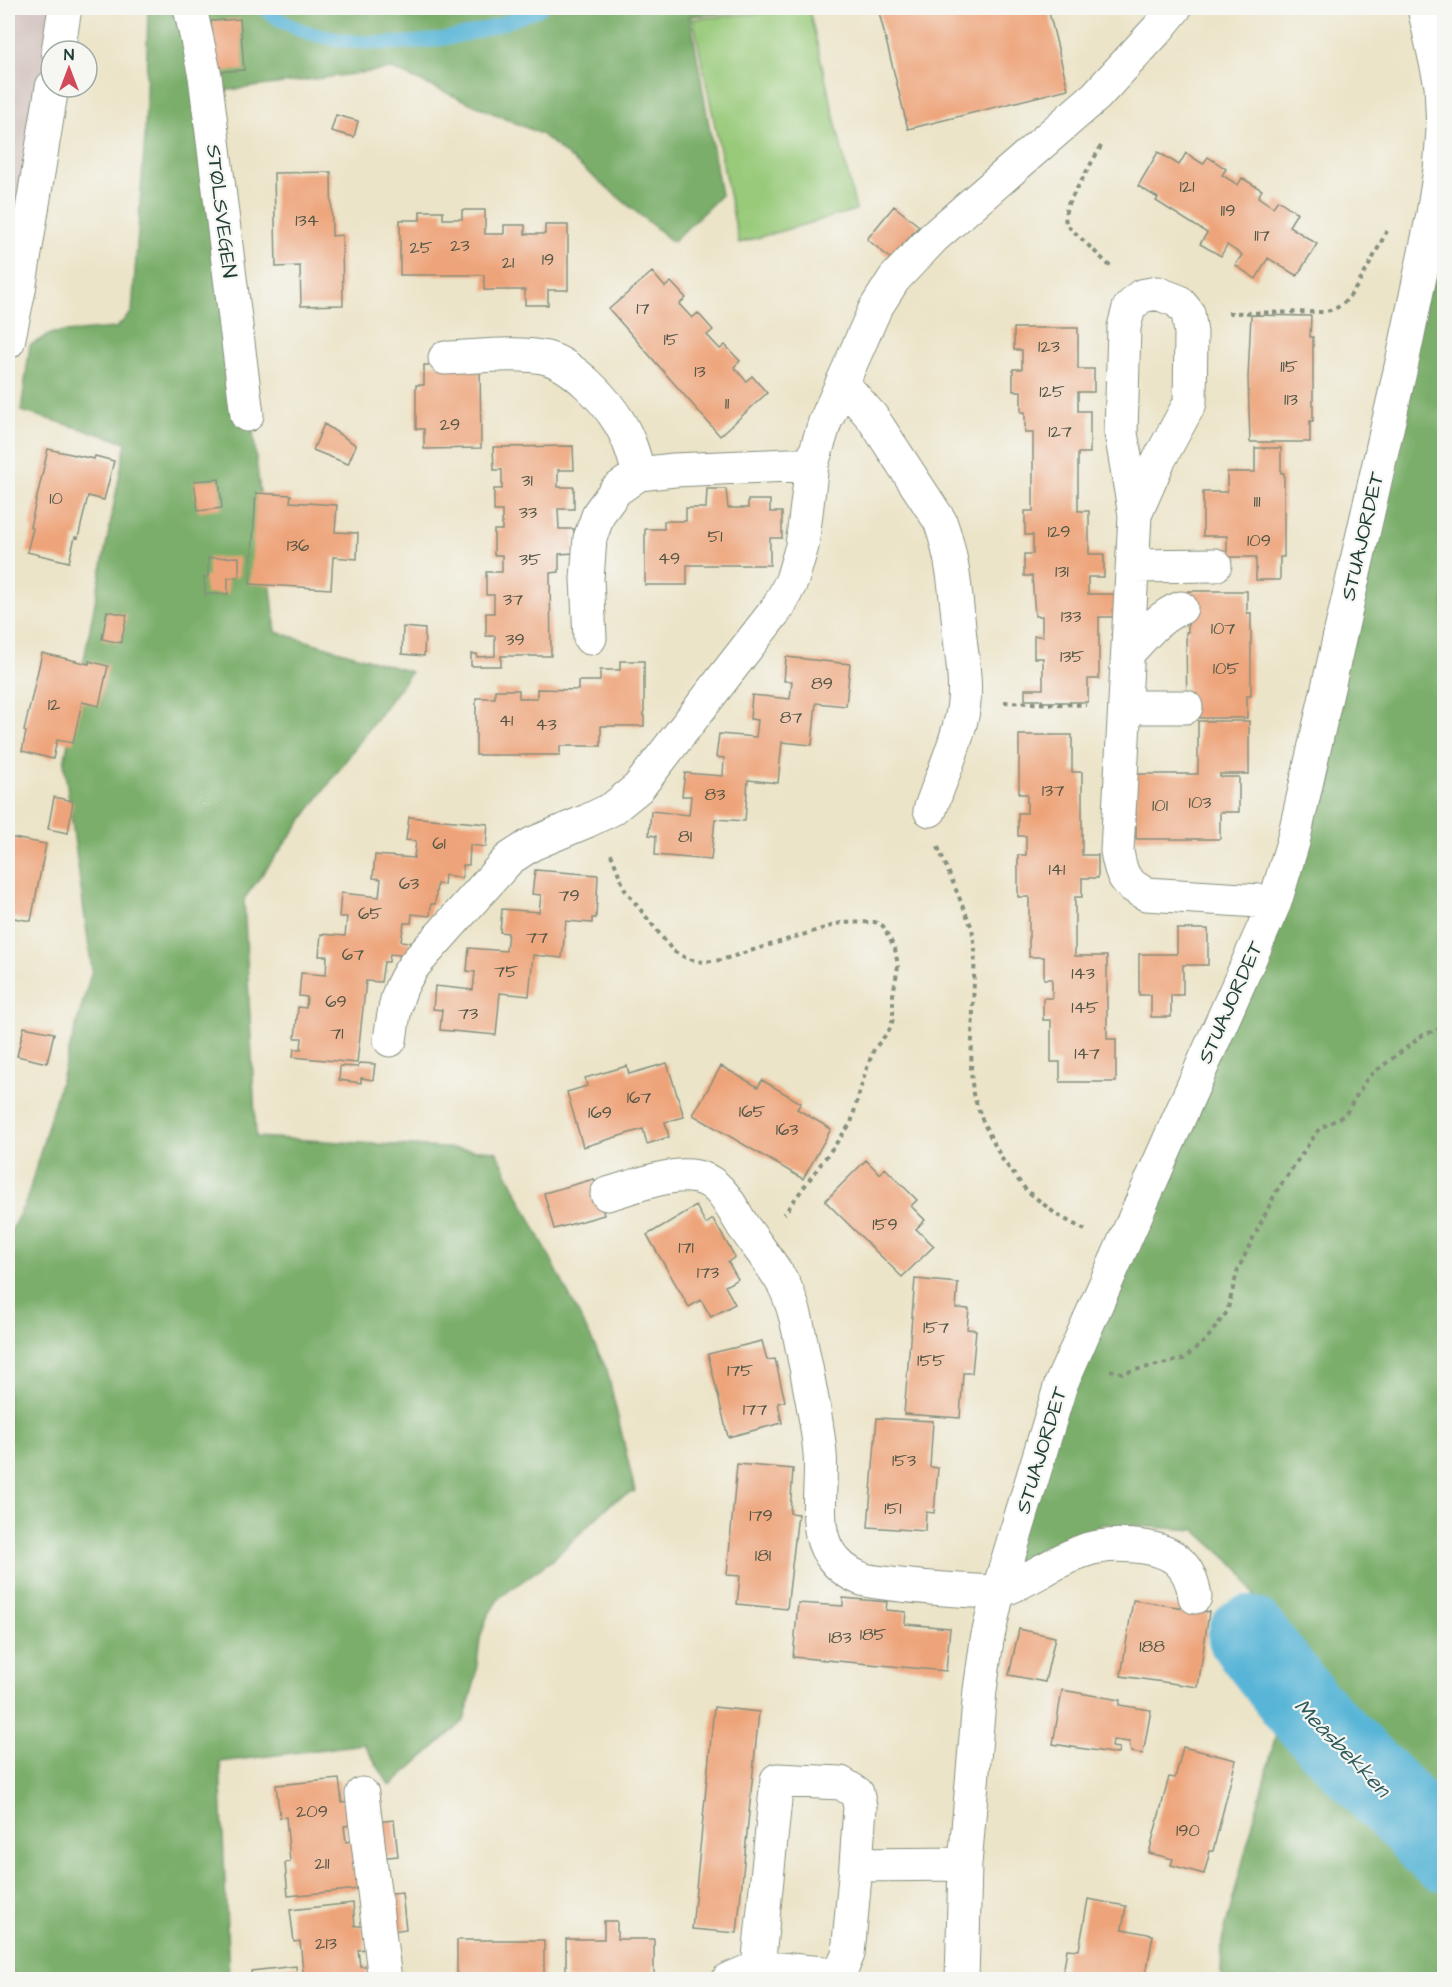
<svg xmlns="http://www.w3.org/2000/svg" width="1452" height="1987" font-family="'Architects Daughter',sans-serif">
<rect width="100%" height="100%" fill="#f6f6f2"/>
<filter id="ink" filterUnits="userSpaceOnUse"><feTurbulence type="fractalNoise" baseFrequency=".0167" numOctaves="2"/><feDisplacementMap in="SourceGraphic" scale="12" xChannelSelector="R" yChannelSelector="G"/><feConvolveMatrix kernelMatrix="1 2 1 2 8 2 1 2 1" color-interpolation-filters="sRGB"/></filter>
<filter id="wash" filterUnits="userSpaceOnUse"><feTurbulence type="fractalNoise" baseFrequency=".008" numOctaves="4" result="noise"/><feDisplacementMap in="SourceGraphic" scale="24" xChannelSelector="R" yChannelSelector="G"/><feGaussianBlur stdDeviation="1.35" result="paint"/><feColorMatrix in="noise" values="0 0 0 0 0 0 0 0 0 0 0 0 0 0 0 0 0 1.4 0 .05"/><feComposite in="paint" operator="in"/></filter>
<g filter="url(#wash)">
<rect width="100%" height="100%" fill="#ece4c8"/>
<path fill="#d0c0bc" d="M8,8h57l-14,43v36l-43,255z"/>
<path fill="#99ca7a" stroke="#5c8457" stroke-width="1.5" d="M809,9l47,201 -117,33 -46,-224z"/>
<path fill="#7aae6a" stroke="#4c764f" stroke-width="1.5" d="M148,8h642l-100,8 31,179 -48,47 -132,-108 -149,-65 -178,23 62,540 135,40 -167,227 12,238 240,14 111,219 28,121 -21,10 -62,59 -53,38 -12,19 -7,22 -5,41 -11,41 -74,65 -26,-42 -144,18 9,217h-215l-6,-27v-715l19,-38 65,-229 -28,-207 62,-321 -105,-31 9,-66 23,-12 63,-5 16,-16 13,-174z
M1424,8h20v1971h-223l1,-38 57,-218 -11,-100 -27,-52 -46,-41 -92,-6 -105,68 63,-208 214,-482 158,-688z"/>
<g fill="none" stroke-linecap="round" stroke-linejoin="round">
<path stroke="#59b5d7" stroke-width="14" d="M264,8c45,41 132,39 190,29 30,-6 60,-17 87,-29"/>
<path stroke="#59b5d7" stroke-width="80" d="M1248,1636l57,74 139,142"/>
</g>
<g id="blocks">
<path fill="#eea47a" d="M895,8h153l20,81 -160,40 -29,-117z
M240,19l4,51 -29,2 -4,-51z
M336,115l22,6 -4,16 -23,-6z
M1158,152l21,13 7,-12 17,11 5,-7 18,12 -4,6 16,10 4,-7 20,12 -4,7 15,10 5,-7 19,13 -8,13 28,18 -20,32 -29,-18 -12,21 -21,-14 7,-10 -15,-10 -6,11 -21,-12 7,-11 -51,-32 2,-3 -20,-12z
M331,172l1,64 10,-1 1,70 -42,1 -1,-40 -24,1 -2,-94z
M894,206l25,20 -28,33 -24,-20z
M462,210h23v24h19v-9h21v9h20v-9h23v65h-20v15h-23v-15h-41v-15h-84v-55h20v-9h23v8h19z
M652,272l13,15 6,-5 15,16 -7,6 13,14 6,-5 15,17 -6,5 13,14 5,-4 15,16 -6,6 12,14 6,-5 15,17 -47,43 -111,-127z
M1251,315l60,1 -1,21h3v84h-3v21h-60l-2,-65z
M1014,328h64v41h16v23h-16v19h12v42h-12v58h11v43h15v23h-16v17h27v23h-16v62h-11v23h-46v-2h-17v-11h18v-31h-9v-22h8v-20h-7l-3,-40h-8v-22h9v-19h-8v-24h8v-78h-8v-21h-4v-21h-8v-22h9v-19h-8z
M480,364l1,84 -57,1v-20h-8v-44h8v-20z
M324,424l32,21 -8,19 -35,-14z
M573,446l1,24h-16v17h16v22h-16l1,20h15v24l-15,1v18l-9,1 1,83h-50v10h-30v-12h6v3l18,-1v-20h-9v-23h8v-18h-8v-23h16v-17h-8v-25h8v-19h-8v-22h8v-19h-8l-1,-23z
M1255,448h26v25h3v84h-4v23h-24v-23h-29v-21h-24v-44h24v-20h28z
M48,449l46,10 1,-3 19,5 -10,39 -16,-4 -10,42 -3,-1 -6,25 -42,-10 6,-24 -3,-1z
M219,479l3,29 -24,3 -4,-30z
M707,489h19l2,19h20v-8h22v12h12v26h-12v27h-83v20h-42v-56h19v-8h22v-13h20z
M256,493l35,2 -1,7 47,3 -2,27 23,1 -1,26 -24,-2 -2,32 -81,-5z
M239,557v20l-11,1v16h-23l-1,-17h4v-19z
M1188,591h59v22h4v83h-4v22h-60l-1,-86h2z
M107,611l20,4 -6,28 -19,-4z
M403,627l22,2 -1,27 -22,-2z
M42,653l47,11v-3l19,5 -9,40 -17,-4 -9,41 -16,-3 -4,19 -31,-8 4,-19 -2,-1z
M786,657l64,7 -4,42 -30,-3 -4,42 -30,-3 -4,41 -30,-3 -3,41 -30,-2 -4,41 -56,-5 1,-19 -7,-1 2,-24 38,4 2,-19h-9l3,-23 38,3 1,-18 -8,-1 3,-23 37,3 2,-17 -8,-1 2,-24 38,4 2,-18h-8z
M620,661h24v65h-43v20h-41v9h-84v-57h19v-8h24v8h18v-9l41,1v-9h22v-11h20z
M1198,721h51v53h-29v3h19v35h-19v27h-84v-65h62z
M1019,735h53v37h10v83h16v23h-16v19h-7v59h32v83h9v43h-56v-20h-9v-42h-8v-22h9v-19h-8v-22h-15v-60h-11v-42h8v-19h-8v-23h9v-19h-8z
M54,797l19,4 -5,32 -20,-4z
M409,817l79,7 -2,23 -16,-2 -1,20h-6l-1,13 -17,-3 -1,10 -7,-1 -2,20h-4l-1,12 -18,-2 -1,9h-7l-3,18 9,1 -1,14 -19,-2 -1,8h-5l-3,20 -15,-1 -9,82 -64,-6 1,-8h7l1,-11h-7l3,-31 8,1 1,-11 -8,-1 2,-23 25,2 1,-19h-8l2,-22 24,2 2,-19h-8l2,-24 38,4 2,-18 -8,-1 2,-23 39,3 2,-17 -10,-1z
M8,837l38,7 -15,77 -23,-4z
M535,870l63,5 -2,43h-4v5l-26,-2 -4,37 -29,-3 -4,41 -29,-3 -4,42 -56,-5 2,-20 -9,-1 2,-23 38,4 2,-18 -8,-1 2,-23 37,3 2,-18 -8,-1 2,-23 37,3 2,-17 -9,-1z
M1177,929h31v36h-25v30h-12v22h-20v-22h-12v-41h38z
M24,1027l30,6 -7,30 -30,-7z
M359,1063l16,1 -2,16 -12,-2v5l-22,-3 1,-14 18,1z
M667,1063l17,54 -19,5 4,15 -22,7 -4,-15 -60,18 -16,-55 20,-6 -2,-8 42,-12 2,8z
M721,1066l37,21 4,-7 39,23 -4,6 34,20 -28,50 -110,-64z
M866,1160l14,14 5,-6 32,32 -6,6 14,14 -9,9 18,17 -32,31 -77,-76z
M594,1179l10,36 -50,14 -10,-36z
M696,1206l10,18 7,-5 22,38 -7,5 10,17 -13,7 10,18 -24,13 -10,-17 -12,7 -42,-72z
M915,1279l43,4 -2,25 13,1 -2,20 9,1 -4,43h-9l-3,45 -56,-4z
M762,1341l5,19 8,-1 10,42 -7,2 4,20 -54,14 -20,-83z
M877,1418l56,3 -3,46 8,1 -4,45 -8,-1 -1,19 -57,-4z
M737,1464l56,5 -3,44 8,1 -11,95 -50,-5 3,-28 -13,-1z
M843,1598l44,4 -1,8 20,2 -1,12 45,4 -4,43 -153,-14 5,-54 45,3z
M1133,1600l76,12 -11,75 -77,-11z
M1019,1629l36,8 -10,45 -36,-7z
M1062,1690l58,10 -1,5 32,5 -8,44 -12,-2 -2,-10 -16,-2 -1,7 7,1 -1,6 -65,-10z
M714,1707l45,5 -22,221 -45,-4z
M1183,1747l53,13 -23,91h-3l-6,23 -33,-9 2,-6 -24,-6 20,-76 6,1z
M339,1779l3,24 8,-1 2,23 -8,1 2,16 9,-1 4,48 -71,7 -3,-33 5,-1 -4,-45 -6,1 -4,-33z
M394,1820l4,36 -19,2 -3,-36z
M402,1893l4,36 -18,3 -5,-37z
M1088,1899l38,7 -4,23 31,6 -8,45h-83l5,-31 12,1z
M353,1903l2,23h7l3,23 -7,1 2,16h7l1,14h-64l-4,-39 -6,1 -4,-32z
M604,1921h13v18h37v41h-88v-41h38z
M457,1940h87v40h-87z
M296,1966l1,14h-45l-1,-9z"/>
</g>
</g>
<g filter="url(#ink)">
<use href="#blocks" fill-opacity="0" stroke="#86907e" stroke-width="1.5"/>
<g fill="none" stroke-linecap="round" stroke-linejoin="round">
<defs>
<path id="minor" d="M190,8l15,68 42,339
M58,51l7,-43
M8,342l11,-52 33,-203
M445,358c29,-1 74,-7 102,0 27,8 58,41 72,64 10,16 15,34 20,52
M842,383l30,34 68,104c14,38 16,77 20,117 3,27 8,55 1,82 -7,30 -21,61 -31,90
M1135,515l24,-55 31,-57 1,-70 -3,-20 -10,-12 -21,-8 -16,3 -12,12 -5,19 -3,106 14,82 -18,336c4,24 7,32 29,43l129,8
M1133,566l82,-1
M590,638l-3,-59 3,-41 9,-25 17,-23 23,-16 35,-4 138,-6
M1128,653c16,-17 31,-37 53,-45
M1125,707h61
M390,1040c5,-32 5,-49 25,-76l94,-105 23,-15 55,-23 25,-12 26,-21 141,-182 13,-26 10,-34 10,-82 13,-42 50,-113 19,-30 40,-42 162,-141 61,-66 18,-22
M607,1194c27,-7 72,-27 99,-14 17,8 27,30 37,46 14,20 31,40 42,61 12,25 15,53 21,80 5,29 12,58 14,87 3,29 -8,75 10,100 7,11 19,20 32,25 11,5 129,15 138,12 29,-10 54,-30 83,-40 24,-9 74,-8 94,9 11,9 16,24 18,37
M362,1794l23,186
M758,1967l75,7 9,-6 6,-14 8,-89
M728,1980l30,-13 19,-187 64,3 16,10 3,14 -4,58 109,-1
M962,1980l3,-116 15,-174 7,-50 11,-48 63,-208 214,-482 18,-60 110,-484 30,-144 7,-44 3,-40 -2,-45 -17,-77"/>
</defs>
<use href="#minor" stroke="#86907e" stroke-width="35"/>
<path stroke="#86907e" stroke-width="4" stroke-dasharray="4.5 4.5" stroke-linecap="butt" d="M1101,146l-34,60 -2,10 1,8 47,45
M1228,313l95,-1c7,-2 13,-3 18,-7 15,-10 36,-56 46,-74
M1004,702l82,3
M938,847l34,81 3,20 -4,121 2,25 10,28 19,37 24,31 31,25 28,15
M611,854l14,36 48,61 15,8 15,3 18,-2 120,-37 34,-1 8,4 12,23 3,17 -5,29v24l-4,12 -15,18 -9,24 -14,50 -67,91
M1110,1370l12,3 62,-14 22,-19 21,-28 11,-43 38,-77 43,-63 26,-14 23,-38 55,-42 21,-8"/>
<use href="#minor" stroke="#fff" stroke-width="33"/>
</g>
</g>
<g text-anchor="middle" stroke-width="4.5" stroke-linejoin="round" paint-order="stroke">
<g font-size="18" fill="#535746">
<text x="1187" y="192">121</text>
<text x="1228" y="216">119</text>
<text x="307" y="226">134</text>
<text x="1262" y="241">117</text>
<text x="460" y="251">23</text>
<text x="421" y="253">25</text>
<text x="548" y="265">19</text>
<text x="508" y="268">21</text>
<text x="643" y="314">17</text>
<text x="671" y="345">15</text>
<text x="1049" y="352">123</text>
<text x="1289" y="372">115</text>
<text x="700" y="377">13</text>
<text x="1052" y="397">125</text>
<text x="1291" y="405">113</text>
<text x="727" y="409">11</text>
<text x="450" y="430">29</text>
<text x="1060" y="437">127</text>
<text x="527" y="486">31</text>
<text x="56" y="504">10</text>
<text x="1257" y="507">111</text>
<text x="528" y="518">33</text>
<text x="1059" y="537">129</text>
<text x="715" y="542">51</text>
<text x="1259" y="546">109</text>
<text x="298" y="551">136</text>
<text x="669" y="564">49</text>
<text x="530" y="565">35</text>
<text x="1062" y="577">131</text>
<text x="513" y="605">37</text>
<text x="1071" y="622">133</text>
<text x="1223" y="634">107</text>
<text x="515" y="645">39</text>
<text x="1072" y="662">135</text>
<text x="1226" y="674">105</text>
<text x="822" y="689">89</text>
<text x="54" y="710">12</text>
<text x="791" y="723">87</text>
<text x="506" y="726">41</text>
<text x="546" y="730">43</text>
<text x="1053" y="796">137</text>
<text x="715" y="800">83</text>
<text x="1200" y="808">103</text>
<text x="1160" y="811">101</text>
<text x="685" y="842">81</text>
<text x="439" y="849">61</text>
<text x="1057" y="875">141</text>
<text x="409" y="889">63</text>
<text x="569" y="901">79</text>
<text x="370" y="919">65</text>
<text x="537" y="943">77</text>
<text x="353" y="960">67</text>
<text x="506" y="977">75</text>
<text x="1083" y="979">143</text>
<text x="336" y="1007">69</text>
<text x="1085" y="1013">145</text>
<text x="468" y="1019">73</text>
<text x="337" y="1039">71</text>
<text x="1087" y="1059">147</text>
<text x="639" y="1103">167</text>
<text x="752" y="1117">165</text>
<text x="600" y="1118">169</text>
<text x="787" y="1135">163</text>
<text x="885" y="1230">159</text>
<text x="686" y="1253">171</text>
<text x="708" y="1278">173</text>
<text x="936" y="1333">157</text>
<text x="931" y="1366">155</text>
<text x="740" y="1376">175</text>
<text x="755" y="1415">177</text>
<text x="904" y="1466">153</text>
<text x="893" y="1514">151</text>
<text x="761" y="1521">179</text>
<text x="763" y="1561">181</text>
<text x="873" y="1640">185</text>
<text x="840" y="1643">183</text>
<text x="1152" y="1652">188</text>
<text x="312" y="1817">209</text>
<text x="1188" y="1836">190</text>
<text x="322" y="1869">211</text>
<text x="326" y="1949">213</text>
</g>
<g font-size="21" fill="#1f3d34" stroke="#f6f6f2">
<text transform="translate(222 211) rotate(83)" y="7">STØLSVEGEN</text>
<text transform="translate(1362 536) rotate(-77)" y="7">STUAJORDET</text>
<text transform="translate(1230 1002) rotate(-66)" y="7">STUAJORDET</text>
<text transform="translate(1041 1450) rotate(-73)" y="7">STUAJORDET</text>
</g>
<g font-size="22" font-style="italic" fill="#2e5b5d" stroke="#f6f6f2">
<text transform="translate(1343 1747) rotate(46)" y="8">Meåsbekken</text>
</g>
</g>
<rect width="1452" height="1987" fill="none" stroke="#f6f6f2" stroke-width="30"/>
<g transform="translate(69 69)"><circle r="28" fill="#f6f6f2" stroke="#a0aca6" stroke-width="1.5"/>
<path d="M0-4.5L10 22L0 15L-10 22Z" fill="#d1495b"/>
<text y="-9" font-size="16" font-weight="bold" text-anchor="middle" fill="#1f3d34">N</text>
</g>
</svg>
